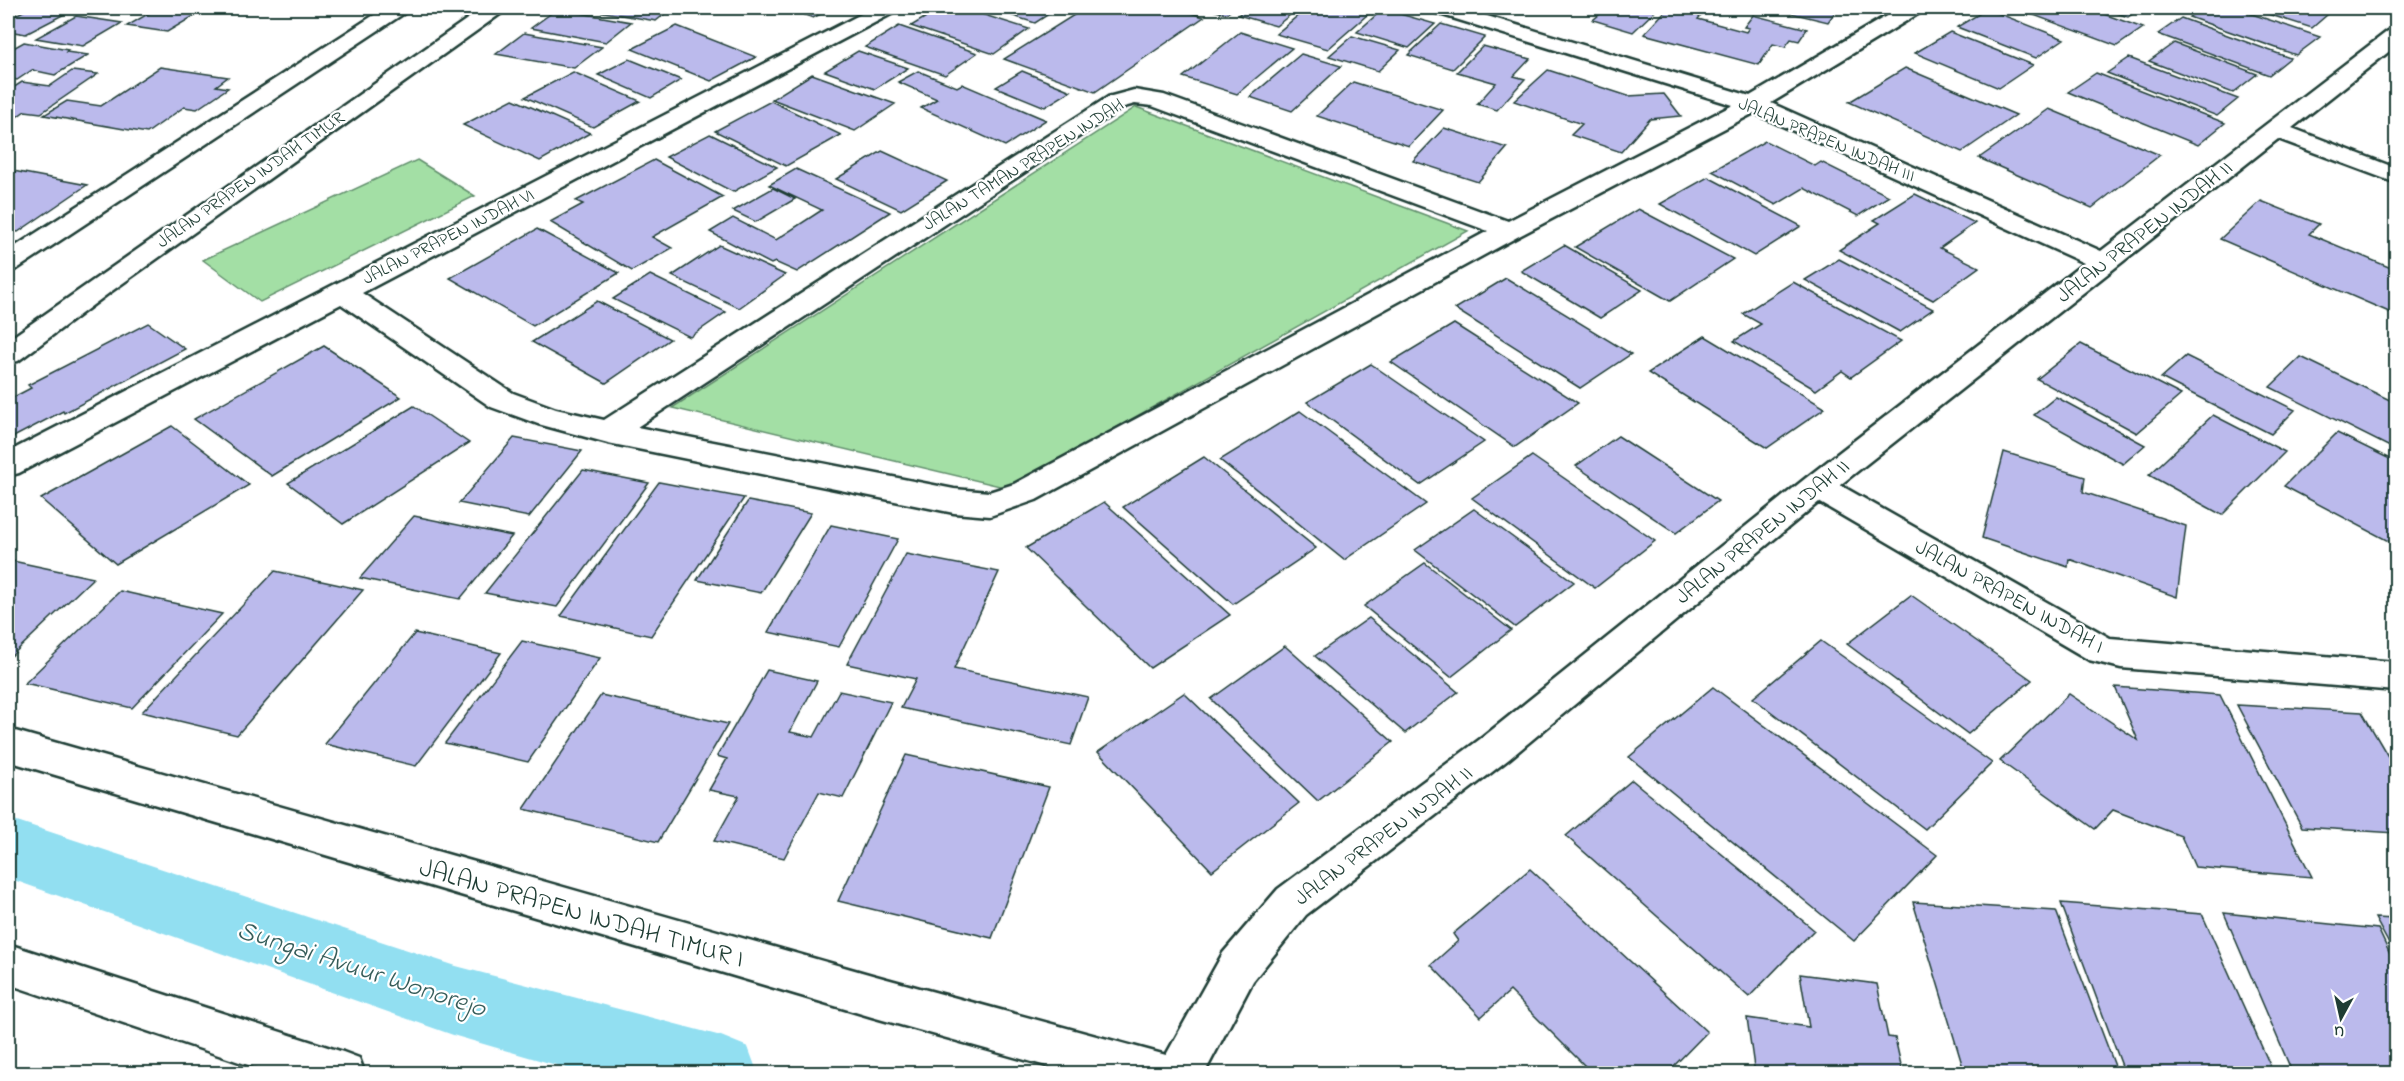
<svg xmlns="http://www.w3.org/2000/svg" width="2404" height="1081" font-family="'Indie Flower',sans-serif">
<rect width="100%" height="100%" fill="#fff"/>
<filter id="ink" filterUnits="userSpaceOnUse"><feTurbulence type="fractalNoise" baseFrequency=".0167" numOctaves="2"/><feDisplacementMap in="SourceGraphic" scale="12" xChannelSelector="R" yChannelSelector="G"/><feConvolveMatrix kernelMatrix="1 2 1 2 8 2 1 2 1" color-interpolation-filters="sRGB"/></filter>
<g filter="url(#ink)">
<path fill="#a3dfa5" stroke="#618e6c" stroke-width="1.5" d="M1136,107l332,124 -460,257 -336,-80z
M417,160l58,36 -215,106 -57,-42z"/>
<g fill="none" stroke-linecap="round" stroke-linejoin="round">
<path fill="#92dff1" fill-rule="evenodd" d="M8,818l448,148 265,70 27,11 10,27h-171l-131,-38 -448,-158z"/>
</g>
<path fill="#bbbaec" stroke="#1f3d34" stroke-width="1.5" d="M29,8h47l-50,26 -18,-3v-12z
M158,8h30l16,2 -37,22 -40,-6z
M580,8h92l-16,13z
M786,8h46l-19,10z
M941,8h21l67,21 -35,25 -83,-28z
M988,8h70l-23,15z
M1085,8h90l29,9 -109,75 -91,-33z
M1206,8h28l-8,6z
M1247,8h52l-23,18 -38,-11z
M1307,8h68l-47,41 -52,-15z
M1607,8h45l5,1 -24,23 -40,-12z
M1668,8h40l-10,11 48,13 3,-4 -5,-1 9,-12 54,14 -8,12 -8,-2 -6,8 -12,-3 -14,21 -115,-31z
M1770,8h68l-10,14z
M2015,8h72l56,20 -26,18z
M2102,8h40l-14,9z
M2202,8h32l86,29 -24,18 -107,-38z
M2249,8h86l-23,20z
M557,9l74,13 -25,20 -75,-14z
M1383,9l52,15 -26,24 -52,-16z
M1987,9l77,30 -28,19 -79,-31z
M76,16l46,7 -39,23 -47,-8z
M2181,18l109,40 -21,17 -111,-41z
M1441,24l44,13 -32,32 -45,-14z
M677,26l79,31 -45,24 -79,-32z
M899,26l78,27 -32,22 -80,-28z
M1240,32l52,16 -55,46 -54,-17z
M1950,32l83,33 -34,23 -84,-35z
M524,33l78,14 -28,21 -78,-14z
M1352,36l48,14 -22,21 -49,-15z
M24,42l44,8 -2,2 22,3 -33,20 -23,-5 -15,10 -9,-2v-27z
M2174,43l83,31 -24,19 -84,-32z
M1483,46l47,13 -16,17 11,3 -28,31 -20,-6 19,-21 -39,-11z
M858,51l50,17 -33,21 -50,-18z
M1301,54l40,12 -49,45 -42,-14z
M2129,58l109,41 -21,17 -110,-43z
M629,59l52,21 -30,18 -53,-23z
M160,67l68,10 -12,9 12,2 -31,21 -13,-2 -37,26 -103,-18 23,-14 34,5z
M1905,68l111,47 -54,37 -113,-50z
M1548,70l80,26 36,-2 17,22 -31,3 -29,33 -50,-17 11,-11 -68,-23z
M72,71l26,3 -57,39 -16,-2 -17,12v-32l14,-9 28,4z
M918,71l39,16 5,-3 84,36 -41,26 -84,-38 16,-9 -39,-17z
M1022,71l49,20 -26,16 -49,-20z
M573,72l67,29 -47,26 -68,-30z
M2096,73l129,50 -27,22 -130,-53z
M812,74l83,30 -40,27 -83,-32z
M1353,82l90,28 -34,36 -92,-30z
M513,99l77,34 -50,28 -77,-36z
M771,101l70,34 -55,31 -71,-35z
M2049,109l111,46 -68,53 -113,-50z
M1444,128l63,20 -29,34 -65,-21z
M710,134l67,33 -44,25 -67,-35z
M1765,141l50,25 6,-4 68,34 -31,20 -54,-28 -28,17 -64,-34z
M882,151l65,30 -46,29 -65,-31z
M654,160l69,37 -71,40 20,11 -40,23 -82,-49 33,-18 -7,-3z
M796,169l94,43 -93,60 -22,-10 -4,2 -61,-32 23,-14 43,22 46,-30 -53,-25z
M8,170l79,15 -69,47 -10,-2z
M1708,177l93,49 -47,30 -94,-52z
M773,188l22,11 -39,23 -23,-11z
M1915,194l60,29 -35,25 39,19 -46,33 -94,-50 41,-27 -6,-3z
M2261,201l58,23 -10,10 87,36v45l-176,-76z
M1638,209l95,50 -63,42 -95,-54z
M537,229l82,44 -86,53 -83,-48z
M719,245l66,30 -46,33 -67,-32z
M1564,245l78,45 -42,28 -79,-47z
M1839,259l94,50 -33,23 -95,-52z
M650,275l76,37 -36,25 -77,-38z
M1506,278l125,76 -51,34 -125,-79z
M1793,282l108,59 -50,36 -9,-6 -26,19 -82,-49 27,-17 -18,-10z
M597,301l73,38 -64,44 -74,-41z
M148,323l37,26 -121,64 -1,-2 -55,29v-40l23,-12 -3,-3z
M1454,324l124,79 -63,44 -124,-85z
M1705,336l120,72 -58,40 -119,-75z
M2081,344l100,51 -44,38 -100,-54z
M324,346l77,51 -129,79 -78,-57z
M2186,356l109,54 -24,24 -110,-56z
M2301,357l95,46v47l-126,-63z
M1371,364l113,78 -64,43 -113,-83z
M2056,397l89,48 -22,19 -89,-49z
M414,406l55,37 -126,81 -55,-41z
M1300,411l126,93 -82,56 -124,-100z
M2213,415l72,37 -63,63 -73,-40z
M172,426l77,59 -133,79 -75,-65z
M2337,433l59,29v83l-112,-59z
M1618,436l100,65 -42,32 -100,-67z
M514,438l68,13 -53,66 -70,-14z
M2004,452l81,25 -2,15 103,34 -9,71 -108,-38 -1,8 -86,-29z
M1532,456l123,85 -60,47 -123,-90z
M1204,457l112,91 -83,56 -110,-97z
M583,470l66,13 -92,124 -72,-14z
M659,482l85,16 -93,138 -90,-20z
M748,501l63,12 -50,80 -64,-13z
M1104,502l126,113 -80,53 -124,-120z
M1474,509l100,73 -59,45 -100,-77z
M414,516l98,20 -52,63 -100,-21z
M831,525l67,14 -59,108 -71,-15z
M906,554l93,18 -45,97 134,28 -17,48 -170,-37 15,-29 -69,-15z
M8,560l85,18 -85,81z
M1425,563l86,67 -60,47 -87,-71z
M275,571l88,19 -126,145 -95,-23z
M120,591l102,23 -90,94 -107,-25z
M1911,595l121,85 -64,54 -121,-90z
M1369,618l89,74 -53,41 -90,-77z
M415,633l86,20 -85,113 -91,-22z
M522,641l78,17 -72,104 -83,-19z
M1821,641l171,122 -67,66 -172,-131z
M1285,646l108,96 -75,59 -107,-102z
M767,670l50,11 -27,51 24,5 25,-46 52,11 -48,96 -24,-6 -35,66 -70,-17 25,-45 -30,-6 18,-31 -10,-3z
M1713,687l224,168 -83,86 -225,-184z
M2115,687l105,8 92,182 -117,-10 -14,-31 -68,-26 -18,19 -95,-68 69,-67 69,46z
M1184,693l115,110 -87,68 -114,-119z
M601,695l127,29 -70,118 -134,-33z
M2237,705l125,7 34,58v63l-94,-6z
M906,755l143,32 -57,151 -154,-37z
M1632,780l182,150 -65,67 -183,-161z
M1530,869l177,163 -41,42h-73l-83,-83 -29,26 -50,-52 27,-24 -5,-7z
M1913,902l143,9 62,163h-153z
M2061,903l141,11 72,160h-149z
M2224,913l154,16 18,38v107h-103z
M2375,918l21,1v38z
M1800,974l77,10 11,53 7,1 8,36h-148l-8,-56 62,9z"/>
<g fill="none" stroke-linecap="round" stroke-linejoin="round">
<defs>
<path id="minor" d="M385,8h25l-4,4 -389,257 -9,2v-20z
M483,8h24l-4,4 -394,281 -91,68 -10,2v-23z
M873,8h26l-4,4 -533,281 151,100 43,16 48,11 504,-323 26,-7 30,5 344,126 225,-116 -300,-93 -3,-4h31l289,88 150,-88h24l-3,4 -150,91 330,148 287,-220 8,-1v16l-104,82 104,40v15l-118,-44 -438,346 270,153 286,24v29l-275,-23 -32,-8 -270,-158 -310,257 -203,156 -53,66 -49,93h-129l-203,-57 -864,-256v-32l864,246 294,80 57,-102 55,-64 205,-152 323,-259 278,-215 -330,-150 -235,123 -483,264 -46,16 -36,-3 -346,-70 -70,-19 -47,-17 -150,-103 -322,169 -11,3v-24zM1135,104l17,2 336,125 -474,253 -25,8 -35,-3 -317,-62 487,-320z
M8,944l335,108 16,6 6,16h-90l-267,-90z"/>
</defs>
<use href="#minor" stroke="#1f3d34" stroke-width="5"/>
<use href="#minor" fill="#fff" fill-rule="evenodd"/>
</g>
</g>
<g text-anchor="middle" stroke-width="4.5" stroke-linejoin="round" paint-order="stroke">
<g font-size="18" fill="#1f3d34" stroke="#fff">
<text transform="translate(1827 139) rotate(23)" y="6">JALAN PRAPEN INDAH III</text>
<text transform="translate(1023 164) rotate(-32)" y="6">JALAN TAMAN PRAPEN INDAH</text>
<text transform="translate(250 179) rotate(-35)" y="6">JALAN PRAPEN INDAH TIMUR</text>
<text transform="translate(448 236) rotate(-27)" y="6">JALAN PRAPEN INDAH VI</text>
</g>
<g font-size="21" fill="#1f3d34" stroke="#fff">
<text transform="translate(2144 231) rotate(-38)" y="7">JALAN PRAPEN INDAH II</text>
<text transform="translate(1762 531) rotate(-39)" y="7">JALAN PRAPEN INDAH II</text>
<text transform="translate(2010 596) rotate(29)" y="7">JALAN PRAPEN INDAH I</text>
<text transform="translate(1383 835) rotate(-37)" y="7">JALAN PRAPEN INDAH II</text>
</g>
<g font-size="26" fill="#1f3d34" stroke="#fff">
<text transform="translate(582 912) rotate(16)" y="9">JALAN PRAPEN INDAH TIMUR I</text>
</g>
<g font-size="27" font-style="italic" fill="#365d5a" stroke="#fff">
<text transform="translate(362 968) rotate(18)" y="9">Sungai Avuur Wonorejo</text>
</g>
</g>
<rect width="2404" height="1081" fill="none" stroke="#fff" stroke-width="30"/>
<rect x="15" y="15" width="2374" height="1051" fill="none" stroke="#1f3d34" stroke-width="2" filter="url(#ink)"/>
<g transform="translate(2341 1018) rotate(188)" stroke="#ffffff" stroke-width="4.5" paint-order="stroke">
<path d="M0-4.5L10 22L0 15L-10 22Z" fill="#1f3d34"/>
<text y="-9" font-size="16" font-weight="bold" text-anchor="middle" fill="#1f3d34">U</text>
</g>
</svg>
